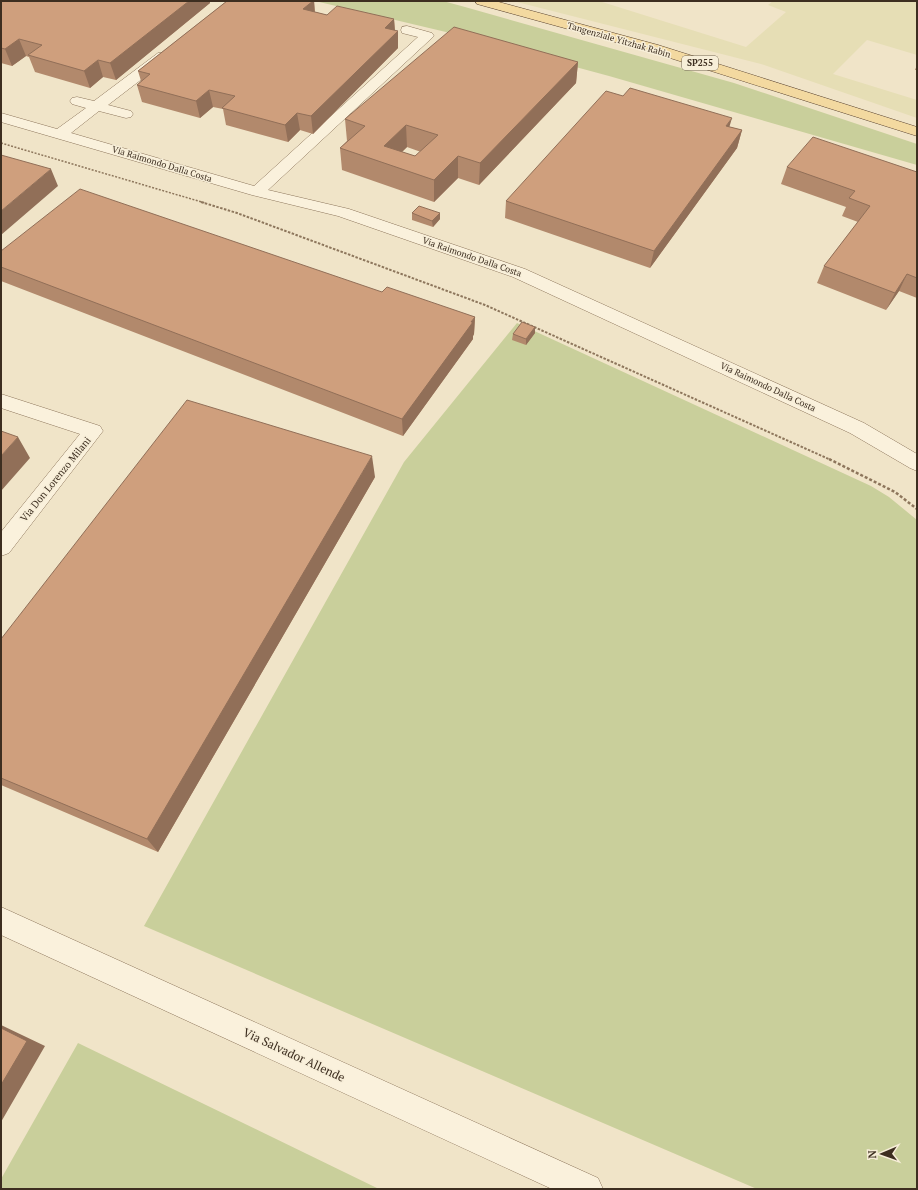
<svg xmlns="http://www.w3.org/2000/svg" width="918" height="1190" font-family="'PT Serif',serif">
<rect width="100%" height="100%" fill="#f0e4c8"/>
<path fill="#e6deb5" d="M513,1h86l147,46 40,-35 -18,-7 5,-4h144v54l-50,-15 -34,34 84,26v18l-156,-54z"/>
<path fill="#c9cf9b" d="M315,1h128l22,6 269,76 183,61v21l-308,-89 -163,-44z
M517,323l354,163 18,11 28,23v669h-160l-613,-263 260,-464z
M78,1043l301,146h-378v-10z"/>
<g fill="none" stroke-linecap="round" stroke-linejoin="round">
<defs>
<path id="minor" d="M407,26l25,7 2,3 -166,154 81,19 176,60 339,154 53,31v17l-7,-3 -60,-35 -337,-156 -175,-61 -86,-21 -251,-73v-9l56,16 29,-21 -14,-4 -2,-3 2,-3 5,-1 17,4 64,-48h10l2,3 -2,3 -60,46 23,6 2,3 -2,3 -5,1 -27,-7 -28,22 183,53 164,-149 -16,-4 -1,-3 1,-3z
M1,394l99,32 3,5 -94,122 -8,3v-24l79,-98 -79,-26z
M1,907l597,271 5,11h-51l-551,-254z"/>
<path id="major" d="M475,1h20l163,44 259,82v9l-269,-85 -171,-47z"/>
</defs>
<use href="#minor" stroke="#8d765c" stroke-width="1"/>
<use href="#major" stroke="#5b4430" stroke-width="1"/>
<path stroke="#8d765c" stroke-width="1.5" stroke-dasharray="2 1.5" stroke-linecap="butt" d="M1,143l204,60"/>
<path stroke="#8d765c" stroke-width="2" stroke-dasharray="2.5 1.5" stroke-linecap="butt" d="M201,202l36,11 248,92 346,155"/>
<path stroke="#8d765c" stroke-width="2.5" stroke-dasharray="3 2" stroke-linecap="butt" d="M829,459l66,33 22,17"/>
<use href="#minor" fill="#faf1dc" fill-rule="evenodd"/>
<use href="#major" fill="#f3d9a0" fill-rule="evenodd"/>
</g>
<path fill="#b2896c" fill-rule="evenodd" d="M1,1l209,2 -94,77 -13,-3 -13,11 -55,-16 -6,-15 -3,-1 -14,10 -11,-3z
M227,1h87l1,11 12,3 67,4 1,12 3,17 -85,86 -13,-4 -12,12 -62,-17 -3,-16 -10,-2 -13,11 -58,-16 -5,-17 4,-4 -3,-10z
M578,62l-2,21 -97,102 -21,-7 -24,24 -92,-32 -2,-22 7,-7 -2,-22zM407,147l14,5 -6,4 -13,-4z
M917,65v5h-2z
M730,127l12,3 -5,18 -87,120 -145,-50 1,-17z
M787,167l130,5v126l-18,-7 -13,19 -69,-27 7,-17 34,-44 -16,-6 4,-9 -65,-23z
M412,213h28v6l-7,8 -21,-7z
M1,251l381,41 93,25 -1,17 -1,2v3l-70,97 -402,-155z
M535,327v6l-9,12 -14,-5 1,-6z
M375,477l-217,375 -157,-67v-146z"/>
<path fill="#916f58" d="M189,1h21v2l-94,77 -6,-17z
M313,1h1l1,16 -12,-8z
M394,19l1,14 3,-2v17l-85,86 -2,-18 74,-88z
M19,39l7,17 -14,10 -7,-17z
M98,60l5,17 -13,11 -6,-17z
M578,62l-2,21 -97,102 1,-22z
M209,90l4,17 -13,11 -4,-17z
M297,113l3,17 -12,12 -3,-17z
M732,118l-5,17 -1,-9z
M406,125l1,22 -19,18 -4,-19z
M742,130l-5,18 -87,120 4,-17z
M458,156v22l-24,24v-22z
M51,169l7,17 -57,49v-24z
M440,213v6l-7,8 -1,-6z
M907,274l-8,17 -13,19 9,-17z
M475,317l-1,17 -1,2v3l-70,97 -1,-17z
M535,327v6l-9,12v-6z
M18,437l12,21 -29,33v-35z
M372,456l3,21 -217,375 -11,-13z
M1,1025l44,21 -44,76z"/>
<path fill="#cf9f7d" stroke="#916f58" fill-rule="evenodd" d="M1,1h188l-79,62 -12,-3 -14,11 -56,-16 14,-10 -23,-6 -14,10 -4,-1z
M227,1h86l-10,8 24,6 10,-9 57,13 -9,9 13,3 -87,85 -14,-3 -12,12 -63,-17 13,-12 -26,-6 -13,11 -59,-16 13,-11 -12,-3z
M454,27l124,35 -98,101 -22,-7 -24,24 -94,-32 25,-22 -20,-7zM406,125l32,10 -23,21 -31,-10z
M630,88l102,30 -6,8 16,4 -88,121 -148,-50 100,-110 17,5z
M813,137l104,35v106l-10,-4 -12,19 -71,-27 46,-60 -21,-8 6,-7 -68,-24z
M1,155l50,14 -50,42z
M80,189l302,103 5,-5 88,30 -4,5h2l-71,97 -401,-152v-16z
M419,206l21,7 -8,8 -20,-8z
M522,322l13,5 -9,12 -13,-5z
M187,400l185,56 -225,383 -146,-61v-139z
M1,431l17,6 -17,19z
M1,1028l26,13 -26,44z"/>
<g text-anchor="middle" stroke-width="3" stroke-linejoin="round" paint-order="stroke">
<g font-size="9" fill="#3d2e20" stroke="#f7eed8">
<text transform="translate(619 40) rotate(16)" y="3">Tangenziale Yitzhak Rabin</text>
<text transform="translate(162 164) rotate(17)" y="3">Via Raimondo Dalla Costa</text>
<text transform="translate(472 257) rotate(19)" y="3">Via Raimondo Dalla Costa</text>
<text transform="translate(768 387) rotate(25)" y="3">Via Raimondo Dalla Costa</text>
</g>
<rect fill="#f7eed8" stroke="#756857" stroke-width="1" x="682" y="56" width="36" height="14" rx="3"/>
<g font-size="9" font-weight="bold" fill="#3d2e20">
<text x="700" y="66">SP255</text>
</g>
<g font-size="10" fill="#3d2e20" stroke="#f7eed8">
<text transform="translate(55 479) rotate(-51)" y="4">Via Don Lorenzo Milani</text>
</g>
<g font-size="12" fill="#3d2e20" stroke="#f7eed8">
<text transform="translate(294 1055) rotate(25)" y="4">Via Salvador Allende</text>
</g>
</g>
<rect width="918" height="1190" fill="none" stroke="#3d2e20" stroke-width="4"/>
<g transform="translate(882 1154) rotate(268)" stroke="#f7eed8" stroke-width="3" paint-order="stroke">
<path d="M0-3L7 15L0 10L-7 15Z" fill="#3d2e20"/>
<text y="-6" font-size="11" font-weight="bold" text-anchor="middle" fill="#3d2e20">N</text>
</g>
</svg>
